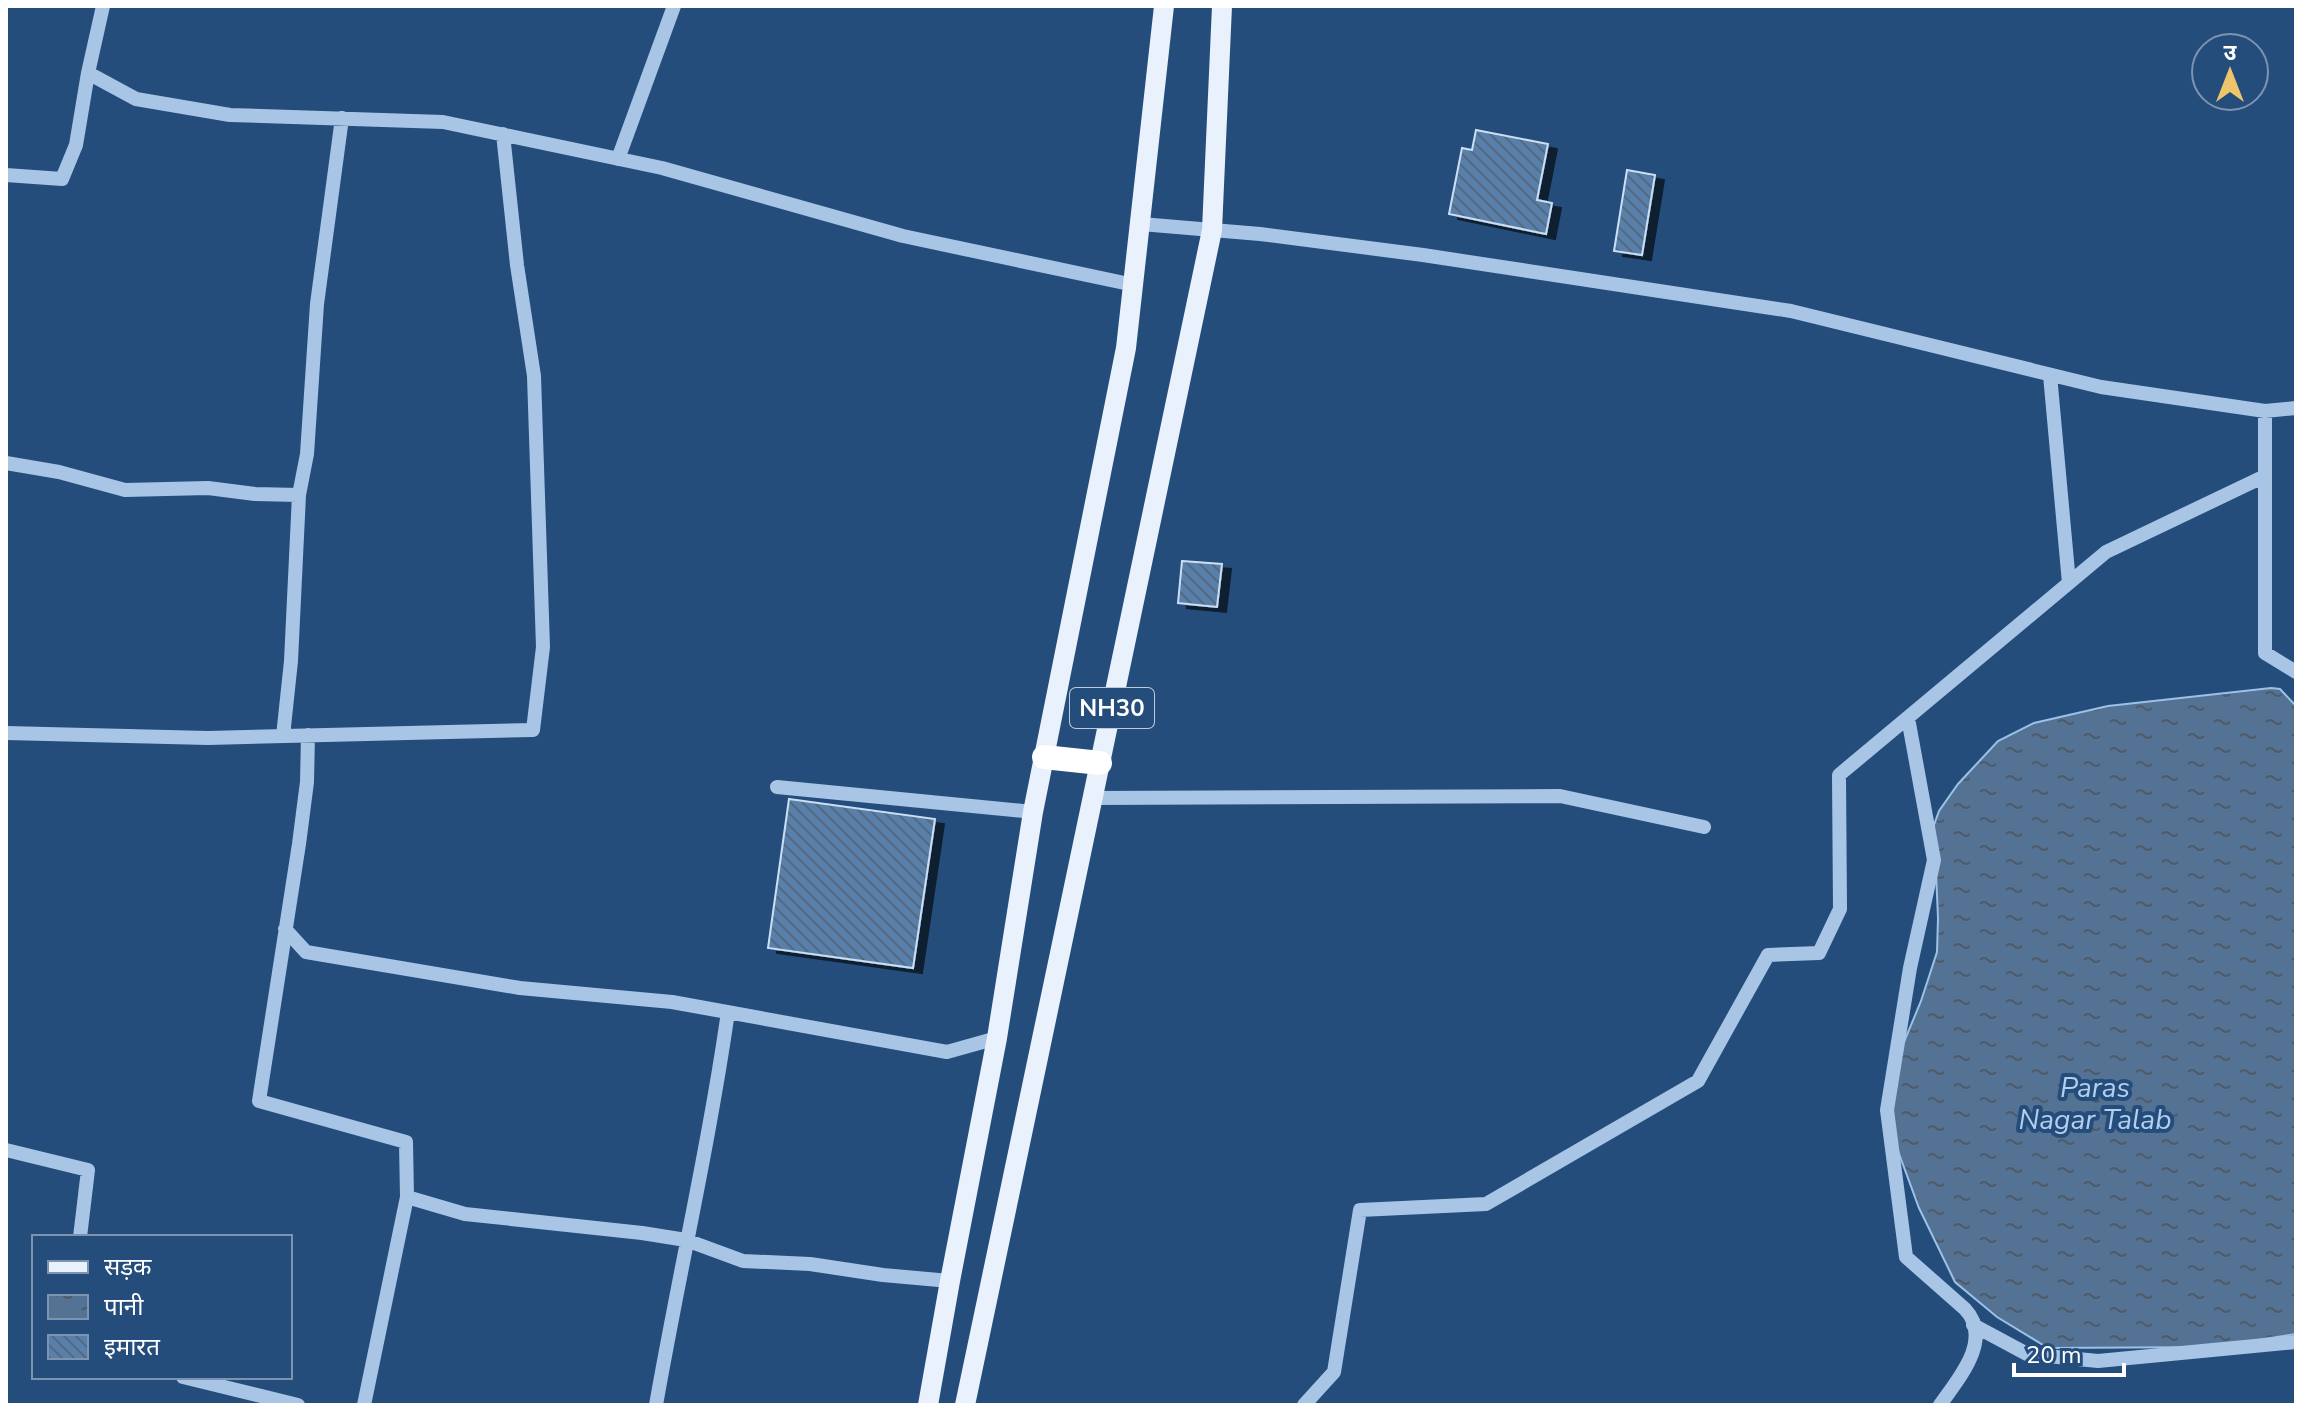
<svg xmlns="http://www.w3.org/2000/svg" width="2302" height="1411" font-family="'Nunito Sans','Noto Sans Devanagari',sans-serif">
<defs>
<pattern id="water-ripples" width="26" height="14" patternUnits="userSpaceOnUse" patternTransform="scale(2)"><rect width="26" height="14" fill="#547294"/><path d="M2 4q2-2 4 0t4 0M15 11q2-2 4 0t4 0" fill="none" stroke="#4f5b69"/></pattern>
<pattern id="building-back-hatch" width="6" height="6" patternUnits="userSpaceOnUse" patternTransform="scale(2)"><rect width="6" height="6" fill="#5980ab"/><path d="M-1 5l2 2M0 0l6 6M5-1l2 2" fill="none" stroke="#536980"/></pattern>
<filter id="shadow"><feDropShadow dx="9" dy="5" stdDeviation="0" flood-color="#0009"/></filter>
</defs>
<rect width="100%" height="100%" fill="#244d7c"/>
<path fill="url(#water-ripples)" stroke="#9cc1e6" stroke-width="2" d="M2271,688l9,1 16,17v628l-83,13 -165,1 -51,-31 -42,-35 -36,-74 -21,-57 -8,-34 4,-51 27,-65 16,-49 1,-34 -4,-93 5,-14 19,-27 40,-43 36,-18 74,-17z"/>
<path fill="url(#building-back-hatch)" stroke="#cbdff4" stroke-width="2" filter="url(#shadow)" d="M1476,130l72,14 -11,56 15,3 -6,31 -97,-20 13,-66 10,2z
M1627,170l28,5 -13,80 -28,-4z
M1182,561l40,3 -5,43 -39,-4z
M789,799l146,20 -22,149 -145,-20z"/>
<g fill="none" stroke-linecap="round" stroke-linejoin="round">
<path stroke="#a8c5e5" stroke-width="14" d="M88,73l48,26 94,16 213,7 219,46 241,68 231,49
M618,159l56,-153
M6,175l56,4 14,-34 12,-72 15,-67
M1141,224l119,10 163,21 368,56 310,76 164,24 31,-3
M2050,375l19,208
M2265,411v242l31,19
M6,463l53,9 66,18 83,-2 47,6 44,1
M1908,718l26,142 -24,108 -23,142 19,147 59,52c29,31 -8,71 -25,96
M6,733l202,5 325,-8 10,-83 -9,-271 -17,-111 -14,-131
M308,735l-1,47 -8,62 -40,257 147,41 1,55 -43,208
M283,736l8,-75 8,-166 8,-41 10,-150 25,-186
M777,787l256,25
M1093,798l467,-2 144,31
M285,929l21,23 214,36 152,14 275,50 50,-14
M6,1150l82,20 -8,67
M407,1197l58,17 177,19 44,7 57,21 67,3 73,11 67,6
M1973,1325l54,29 71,7 198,-19
M183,1377l115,28
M656,1405c23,-131 53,-261 72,-393
M1304,1405l30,-33 26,-162 126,-6 212,-123 70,-126 51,-2 21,-44 -1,-134 267,-223 159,-76"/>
<path stroke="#e8f1fc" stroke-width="20" d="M928,1405l22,-124 47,-243 36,-226 93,-464 38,-342
M965,1405l247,-1175 10,-224"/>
<path stroke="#fff" stroke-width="24" d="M1044,757l56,6"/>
</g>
<g text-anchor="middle" stroke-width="8" stroke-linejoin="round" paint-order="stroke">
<rect fill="#244d7c" stroke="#bdcad8" stroke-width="2" x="1070" y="688" width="84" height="40" rx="6"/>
<g font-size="24" font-weight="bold" fill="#fff">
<text x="1112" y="716">NH30</text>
</g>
<g font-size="28" font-style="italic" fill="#b3cfed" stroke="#244d7c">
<text x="2095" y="1097">Paras<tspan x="2095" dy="32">Nagar Talab</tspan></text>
</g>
</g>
<rect width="2302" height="1411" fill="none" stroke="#ffffff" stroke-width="16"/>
<rect x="32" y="1235" width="260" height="144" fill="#244d7c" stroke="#7c94b0" stroke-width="2"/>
<rect x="48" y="1261" width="40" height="12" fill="#e8f1fc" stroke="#7c94b0" stroke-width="2"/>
<text x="104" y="1275" font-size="24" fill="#ffffff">सड़क</text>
<rect x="48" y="1295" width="40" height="24" fill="url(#water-ripples)" stroke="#7c94b0" stroke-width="2"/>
<text x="104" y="1315" font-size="24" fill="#ffffff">पानी</text>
<rect x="48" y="1335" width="40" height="24" fill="url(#building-back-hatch)" stroke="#7c94b0" stroke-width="2"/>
<text x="104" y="1355" font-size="24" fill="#ffffff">इमारत</text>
<g transform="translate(2230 72)"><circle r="38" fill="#244d7c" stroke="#7c94b0" stroke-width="2"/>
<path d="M0-6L14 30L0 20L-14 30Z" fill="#efc56c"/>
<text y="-12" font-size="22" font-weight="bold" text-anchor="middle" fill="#ffffff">उ</text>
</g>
<path d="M2014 1363v12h110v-12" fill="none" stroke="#ffffff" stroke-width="4"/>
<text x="2026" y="1363" font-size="24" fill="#ffffff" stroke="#244d7c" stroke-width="6" paint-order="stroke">20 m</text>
</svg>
